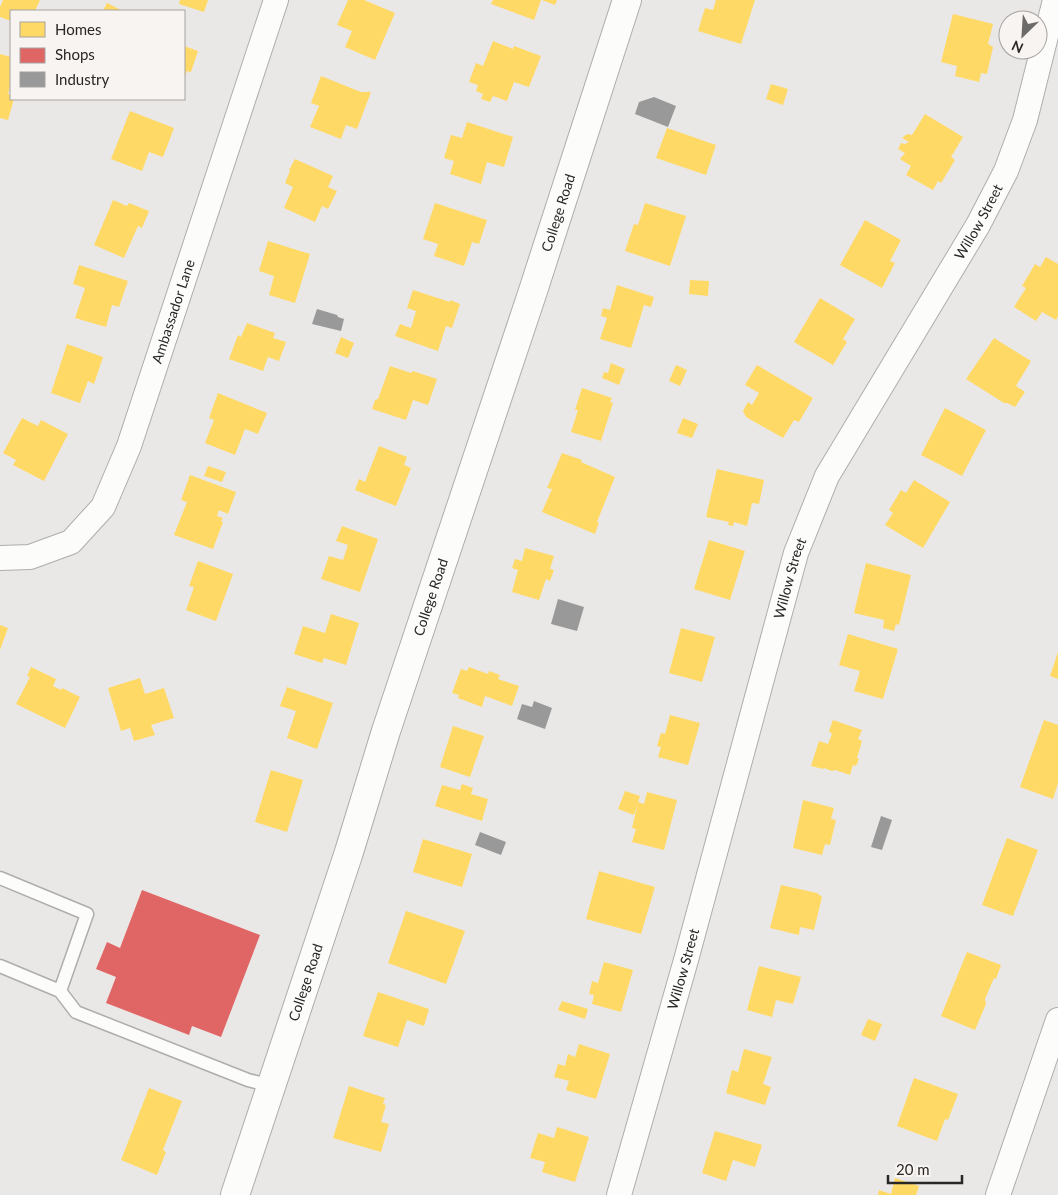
<svg xmlns="http://www.w3.org/2000/svg" width="1058" height="1195" font-family="Lato,sans-serif">
<rect width="100%" height="100%" fill="#eae8e6"/>
<path fill="#ffd966" d="M3,0h37l-5,11h-24v10l-11,-4v-10z
M180,0h28l-4,12 -25,-8z
M348,0h16l31,13 -20,47 -30,-13 7,-16 -15,-6z
M493,0h48l-7,20 -43,-16z
M542,0h15l-2,5z
M716,0h39l-14,44 -43,-13 7,-23 8,2z
M107,3l16,8h-20z
M953,14l40,10 -5,20 5,3 -6,27 -6,-1 -2,9 -24,-6 2,-10 -16,-4z
M493,41l20,8 1,-3 27,10 -12,31 -15,-5 -7,19 -14,-5 -3,6 -9,-3 2,-5 -7,-3 2,-6 -9,-3 7,-19 7,3z
M184,46l14,5 -7,21 -4,-1 -3,8z
M0,54l11,3v25l-3,12 3,1v4h3l-6,21 -8,-2z
M321,76l40,16h10l-14,37 -11,-4 -5,14 -31,-12 9,-21 -8,-3z
M771,84l17,5 -5,16 -17,-6z
M130,111l44,17 -11,29 -14,-5 -7,19 -31,-12z
M925,114l38,23 -12,20 4,3 -14,23 -3,-2 -5,9 -27,-15 5,-9 -11,-7 5,-6 -7,-4 3,-6 4,1 4,-2 -7,-4 5,-4 5,1z
M467,122l46,15 -9,30 -17,-5 -6,22 -31,-10 4,-13 -10,-3 7,-23 11,3z
M667,128l49,17 -10,30 -50,-17z
M295,159l38,17 -5,11 9,4 -9,18 -6,-3 -7,16 -31,-14 9,-21 -8,-4 5,-12 -1,-1z
M113,200l14,6 2,-3 20,8 -7,17 -4,-2 -14,32 -30,-13z
M435,203l52,17 -8,24 -7,-2 -8,24 -30,-10 4,-12 -15,-5z
M645,203l41,13 -16,50 -45,-15 9,-27 4,1z
M865,220l36,20 -11,21 5,2 -13,25 -42,-23z
M268,241l42,13 -15,49 -26,-8 5,-19 -15,-5z
M1046,257l12,7v52l-2,4 -14,-8 -6,9 -22,-14 12,-19 -4,-2 13,-22 5,3z
M79,265l49,16 -9,26 -7,-2 -6,22 -31,-9 10,-30 -12,-4z
M690,280l19,1 -1,15 -19,-2z
M617,285l37,12 -3,10 -7,-2 -13,43 -31,-9 7,-21 -6,-2 2,-8 7,2z
M413,290l37,12v-2l10,4 -8,24 -6,-2 -8,25 -43,-15 5,-12 11,4 5,-17 -9,-3z
M820,298l35,21 -12,20 4,3 -14,23 -39,-23z
M247,323l28,10 -2,5 13,4 -7,19 -11,-4 -5,14 -34,-12 9,-24 3,2z
M341,337l13,6 -6,15 -13,-5z
M994,338l37,23 -15,25 9,6 -10,15 -8,-4h-3l-38,-24z
M67,344l36,13 -9,27 -6,-3 -8,22 -29,-10z
M611,363l14,6 -6,16 -17,-7 2,-6 4,1z
M676,365l11,5 -7,16 -11,-5z
M757,365l56,33 -14,24 -5,-2 -11,18 -37,-21 -3,-6 5,-9 4,3 7,-12 -14,-8z
M390,366l21,7 2,-2 24,8 -9,26 -15,-5 -7,20 -34,-11 3,-9 3,-1z
M582,388l30,10 -2,4 3,1 -12,38 -30,-9 7,-22h-3z
M218,393l49,20 -9,21 -13,-5 -10,26 -30,-12 9,-23 -5,-2z
M945,408l41,22 -24,46 -41,-21z
M22,418l16,8 3,-6 27,14 -24,47 -31,-16 3,-5 -13,-7z
M683,418l15,6 -6,14 -15,-5z
M379,446l28,11 -3,8 7,3 -15,38 -41,-16 4,-11 6,3z
M562,453l20,7 -1,2 34,15 -18,45h2l-4,12 -53,-22 10,-23 -5,-1z
M208,466l18,6 -4,10 -18,-6z
M717,469l47,11 -5,24 -7,-1 -5,23 -13,-4 -1,4 -5,-1 1,-3 -23,-5z
M190,475l46,17 -8,22 -9,-4 -2,6 6,2 -2,3 2,1 -10,27 -39,-14 13,-33 -6,-2z
M914,480l36,22 -27,46 -38,-23 8,-12 -4,-3 12,-20 5,3z
M342,526l36,13 -18,53 -39,-13 8,-23 14,4 5,-15 -12,-4z
M709,540l36,11 -15,49 -36,-11z
M525,548l29,8 -4,13 4,1 -4,11 -4,-2 -7,21 -27,-8 6,-22 -6,-2 3,-9 7,2z
M198,561l35,13 -17,47 -30,-11 8,-23 -5,-1z
M866,563l45,12 -12,50 -3,-1 -2,7 -11,-3 1,-8 -30,-7z
M331,614l28,9 -13,42 -22,-7 -2,5 -28,-9 9,-28 22,7z
M0,625l8,3 -8,22z
M681,628l34,9 -13,45 -33,-9z
M848,634l50,15 -15,50 -29,-8 6,-20 -21,-6z
M1058,652v27l-8,-3z
M31,667l25,12 -3,7 8,4 1,-2 18,9 -15,31 -49,-24 14,-27 -3,-1z
M469,667l19,7 1,-3 11,4 -2,4 21,7 -7,20 -27,-10 -3,11 -24,-9 1,-3 -7,-2 9,-24 6,2z
M140,678l5,16 19,-6 10,30 -23,7 4,10 -21,6 -4,-13 -9,3 -13,-43z
M287,687l46,16 -16,46 -30,-11 9,-27 -16,-5z
M670,715l30,8 -12,42 -30,-8 3,-10 -4,-1 4,-13 4,1z
M833,720l29,10 -4,9 4,2 -5,17 2,1 -3,7 -3,-1 -3,10 -15,-5 -3,1 -8,-3 -1,1 -12,-3 8,-25 9,3 4,-10 -3,-3z
M1044,720l14,5v58l-5,16 -33,-12z
M453,726l31,10 -14,41 -30,-10z
M271,770l32,10 -16,52 -32,-10z
M462,784l11,4 -2,6 17,5 -6,22 -47,-15 7,-21 18,5z
M625,791l15,5 -6,19 -16,-6z
M647,792l30,8 -13,50 -32,-8 4,-13 -4,-1 6,-26 6,2z
M803,800l31,8 -3,11 5,1 -6,25 -5,-1 -3,11 -29,-7z
M1007,838l31,12 -25,66 -31,-11z
M423,839l49,15 -10,33 -49,-15z
M599,871l56,16 -14,47 -55,-15z
M781,885l36,8 5,4 -8,33 -14,-3 -1,8 -29,-7z
M406,911l59,20 -19,53 -58,-21z
M967,952l34,13 -5,14 -2,-1 -9,21 1,5 -11,26 -34,-14z
M604,962l29,8 -12,42 -29,-8 2,-9 -5,-1 3,-13 6,2z
M759,966l42,11 -8,27 -17,-4 -4,17 -25,-7z
M378,992l51,17 -5,17 -17,-6 -9,27 -35,-11z
M562,1001l26,8 -3,10 -27,-9z
M868,1019l14,5 -7,17 -14,-6z
M579,1044l31,10 -14,45 -30,-9 3,-9 -15,-4 4,-13 7,2 3,-12 7,3z
M744,1049l28,8 -9,27 8,3 -6,18 -39,-12 6,-23 6,2z
M914,1078l44,16 -10,26 -3,-1 -8,22 -40,-15z
M349,1086l36,12 -2,6 3,1 -5,17 8,2 -8,28 -48,-14z
M149,1088l33,13 -19,49 3,2 -9,23 -36,-15z
M557,1127l32,10 -14,45 -33,-10 3,-10 -15,-4 8,-25 16,5z
M715,1131l47,14 -7,22 -22,-7 -7,21 -24,-8z
M895,1178l24,8 -3,9h-38l1,-5 12,4z"/>
<path fill="#e06666" d="M142,890l118,45 -39,102 -29,-11 -3,9 -83,-32 10,-26 -20,-8 11,-27 13,6z"/>
<path fill="#999" d="M654,97l22,9 -8,21 -33,-13 4,-12z
M317,309l20,6 1,2 6,2 -3,12 -29,-7z
M558,599l26,8 -7,24 -26,-7z
M534,701l18,7 -7,21 -28,-10 5,-15 10,3z
M881,816l11,4 -10,30 -11,-3z
M480,832l26,10 -5,13 -26,-10z"/>
<g fill="none" stroke-linecap="round" stroke-linejoin="round">
<defs>
<path id="lane" d="M0,878l87,36 -27,77
M0,966l60,25 16,21 172,68 23,6"/>
<g id="street">
<path id="s1" d="M0,558l30,-1 41,-15 32,-35 26,-61 147,-446"/>
<path id="s2" d="M619,1195l67,-235 110,-407 31,-77 151,-251 28,-54 19,-51 30,-120"/>
<path d="M998,1195l60,-175"/>
</g>
<g id="secondary">
<path id="s3" d="M235,1195l114,-343 37,-121 146,-437 95,-294"/>
</g>
</defs>
<use href="#lane" stroke="#afadac" stroke-width="15"/>
<use href="#street" stroke="#afadac" stroke-width="26"/>
<use href="#secondary" stroke="#afadac" stroke-width="30"/>
<use href="#lane" stroke="#fcfcfb" stroke-width="12"/>
<use href="#street" stroke="#fcfcfb" stroke-width="24"/>
<use href="#secondary" stroke="#fcfcfb" stroke-width="28"/>
</g>
<g text-anchor="middle" stroke-width="5" stroke-linejoin="round" paint-order="stroke">
<g font-size="14" fill="#282726" stroke="#f8f4f2">
<text dy="5" stroke="none"><textPath href="#s3" startOffset="1034">College Road</textPath></text>
<text dy="5" stroke="none"><textPath href="#s2" startOffset="1045">Willow Street</textPath></text>
<text dy="5" stroke="none"><textPath href="#s1" startOffset="329">Ambassador Lane</textPath></text>
<text dy="5" stroke="none"><textPath href="#s2" startOffset="640">Willow Street</textPath></text>
<text dy="5" stroke="none"><textPath href="#s3" startOffset="629">College Road</textPath></text>
<text dy="5" stroke="none"><textPath href="#s2" startOffset="235">Willow Street</textPath></text>
<text dy="5" stroke="none"><textPath href="#s3" startOffset="224">College Road</textPath></text>
</g>
</g>
<rect x="10" y="10" width="175" height="90" fill="#f8f4f2" stroke="#a5a2a0"/>
<rect x="20" y="22" width="25" height="15" fill="#ffd966" stroke="#a5a2a0"/>
<text x="55" y="35" font-size="15" fill="#282726">Homes</text>
<rect x="20" y="48" width="25" height="15" fill="#e06666" stroke="#a5a2a0"/>
<text x="55" y="60" font-size="15" fill="#282726">Shops</text>
<rect x="20" y="72" width="25" height="15" fill="#999999" stroke="#a5a2a0"/>
<text x="55" y="85" font-size="15" fill="#282726">Industry</text>
<g transform="translate(1023 35) rotate(205)"><circle r="24" fill="#f8f4f2" stroke="#a5a2a0"/>
<path d="M0-4L9 19L0 12L-9 19Z" fill="#6c6b69"/>
<text y="-8" font-size="14" font-weight="bold" text-anchor="middle" fill="#282726">N</text>
</g>
<path d="M888 1175v8h74v-8" fill="none" stroke="#282726" stroke-width="2.5"/>
<text x="896" y="1175" font-size="15" fill="#282726" stroke="#f8f4f2" stroke-width="4" paint-order="stroke">20 m</text>
</svg>
